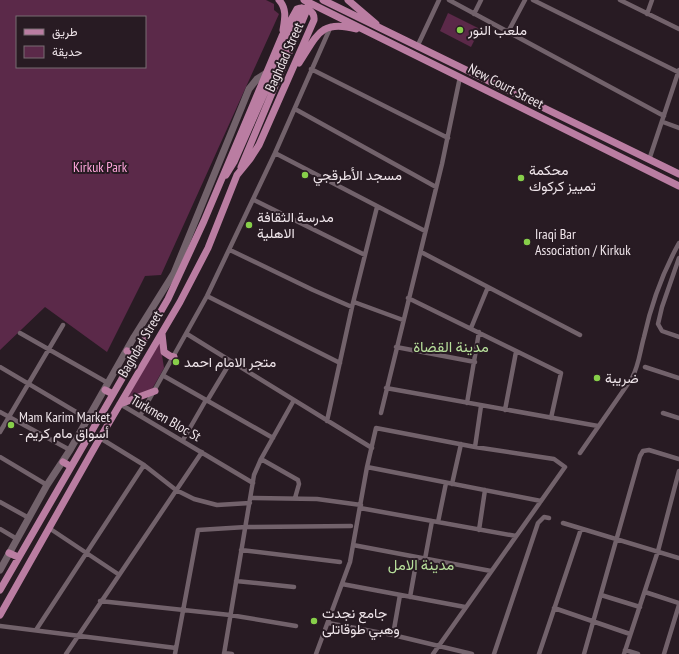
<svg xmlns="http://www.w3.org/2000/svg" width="679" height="654" font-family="'PT Sans Narrow',Vazirmatn,sans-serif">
<rect width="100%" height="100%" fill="#281b23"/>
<path fill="#5b2949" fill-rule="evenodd" d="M0,0h266l8,4v6l5,4 -118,261 -16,1 -38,76 -62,-45 -45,43zM17,17h128v50h-128z
M448,13l32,16 -9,18 -31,-16z
M160,342l4,26 -12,21 -25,9z"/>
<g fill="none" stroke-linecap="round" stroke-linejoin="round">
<path stroke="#72626b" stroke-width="4.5" d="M449,0l215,116
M533,0l145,72
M620,0l59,29
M474,14l7,-14
M647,14l5,-14
M508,32l17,-32
M417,47l22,-47
M311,69l137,69
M295,109l141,78
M663,122l16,6
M275,153l150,78
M649,160l30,-90
M254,200l111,55
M230,250l83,40 39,17
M421,252l159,83
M679,258l-17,49 -4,17 4,7 17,6
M207,296l133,67
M408,298l153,75 -10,45
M354,302l49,18
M471,328l17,-41
M20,333l88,50
M187,334l185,114
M396,347l79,15
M0,367l88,52
M645,367l34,11
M164,376l109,62
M386,388l212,38
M207,401l24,-40
M467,403l12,-71
M120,404l133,79
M505,410l11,-58
M0,412l70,38
M381,413l61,-249 18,-87
M663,413l16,5
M140,416l67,-120 68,-143 56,-127
M327,421l25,-114 25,-100
M0,432l63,-107
M100,438l44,27 32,25 18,9 23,6 33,-2
M183,440l23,-40
M475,447l6,-41
M580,453l52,-75c7,-13 8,-27 12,-41 7,-32 19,-65 35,-94
M0,457l47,28
M261,459l37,21 1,4 -4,14
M367,467l174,34
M452,484l9,-40
M251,498l66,1 44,6
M0,502l29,16
M360,508l156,28
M438,522l8,-39
M563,523l116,35
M49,528l69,46
M0,529l17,10
M479,530l6,-40
M353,545l138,26
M241,550l99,12
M425,559l7,-38
M236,581l58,6
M342,584l123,23
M645,592l34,11
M601,595l39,12
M410,597l7,-39
M100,601l130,14 66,11
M554,608l76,26
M328,623l65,12 79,19
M0,626l176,22
M36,630l108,-165
M393,635l7,-40
M625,650l13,4
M224,653l8,1
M66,654l136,-202
M175,654l23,-124 48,-3 105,-1
M224,654l30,-179 7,-16 33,-59
M316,654l34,-92 17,-95 9,-39 99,19 79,12 11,8 -132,187
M494,654l44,-131 6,-6 5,1
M539,654l42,-125
M584,654l56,-198 3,-5 6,-1 30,9
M624,654l34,-103 21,-80
M664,654l15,-49"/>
<path stroke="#72626b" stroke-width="7" d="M0,570l47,-85 23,-35 64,-113 40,-64 75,-184 8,-10 8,-5"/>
<path stroke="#ba7da2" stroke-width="7" d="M279,0c8,9 6,18 4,30
M304,0l375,186
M323,0l356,174
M348,0l28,24
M299,63c18,-27 21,-44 57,-34
M241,167l68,-162
M226,175l8,-13 68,-154
M162,334l2,18 6,4 4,1
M127,351l8,4
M105,390l8,4
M120,404l35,-13
M63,462l7,4
M9,553l9,4
M0,590l168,-291 36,-78 78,-185 15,-27c8,-3 18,2 17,11l-55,125 -9,14 -13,16 -29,73 -28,54 -80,136 -100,177"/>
</g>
<g fill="#87cf4a" stroke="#281b23" stroke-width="1.5">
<circle cx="460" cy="30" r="4"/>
<circle cx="305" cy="175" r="4"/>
<circle cx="521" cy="178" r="4"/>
<circle cx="249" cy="225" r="4"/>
<circle cx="527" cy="242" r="4"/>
<circle cx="176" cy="362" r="4"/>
<circle cx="597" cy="378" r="4"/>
<circle cx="11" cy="425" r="4"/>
<circle cx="314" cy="621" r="4"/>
</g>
<g text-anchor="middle" stroke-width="4" stroke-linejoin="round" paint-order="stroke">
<g font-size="14" fill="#efe5ea" stroke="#281b23" text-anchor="start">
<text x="468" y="35">ملعب النور</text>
<text x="529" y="175">محكمة<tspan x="529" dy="16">تمييز كركوك</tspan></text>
<text x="313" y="180">مسجد الأطرقجي</text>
<text x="257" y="222">مدرسة الثقافة<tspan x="257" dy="16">الاهلية</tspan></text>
<text x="535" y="239">Iraqi Bar<tspan x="535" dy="16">Association / Kirkuk</tspan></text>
<text x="184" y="367">متجر الامام احمد</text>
<text x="605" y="383">ضريبة</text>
<text x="19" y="422">Mam Karim Market<tspan x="19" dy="16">- أسواق مام كريم</tspan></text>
<text x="322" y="618">جامع نجدت<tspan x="322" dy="16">وهبي طوقاتلى</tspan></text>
</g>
<g font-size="14" fill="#efe5ea" stroke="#281b23">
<text transform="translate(284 57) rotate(-66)" y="5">Baghdad Street</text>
<text transform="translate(506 86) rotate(27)" y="5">New Court Street</text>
<text transform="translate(140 344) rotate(-60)" y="5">Baghdad Street</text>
<text transform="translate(166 418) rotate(30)" y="5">Turkmen Bloc St</text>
</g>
<g font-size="14" fill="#fea6db" stroke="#281b23">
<text x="100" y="172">Kirkuk Park</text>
</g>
<g font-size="15" fill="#b7df9b" stroke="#281b23">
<text x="451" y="352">مدينة القضاة</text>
<text x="421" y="570">مدينة الامل</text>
</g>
</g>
<rect x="16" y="16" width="130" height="52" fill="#281b23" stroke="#786c73"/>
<rect x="24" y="29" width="20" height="6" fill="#ba7da2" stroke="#786c73"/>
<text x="52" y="36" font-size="12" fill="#efe5ea">طريق</text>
<rect x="24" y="46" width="20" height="12" fill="#5b2949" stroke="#786c73"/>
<text x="52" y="56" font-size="12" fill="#efe5ea">حديقة</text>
</svg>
